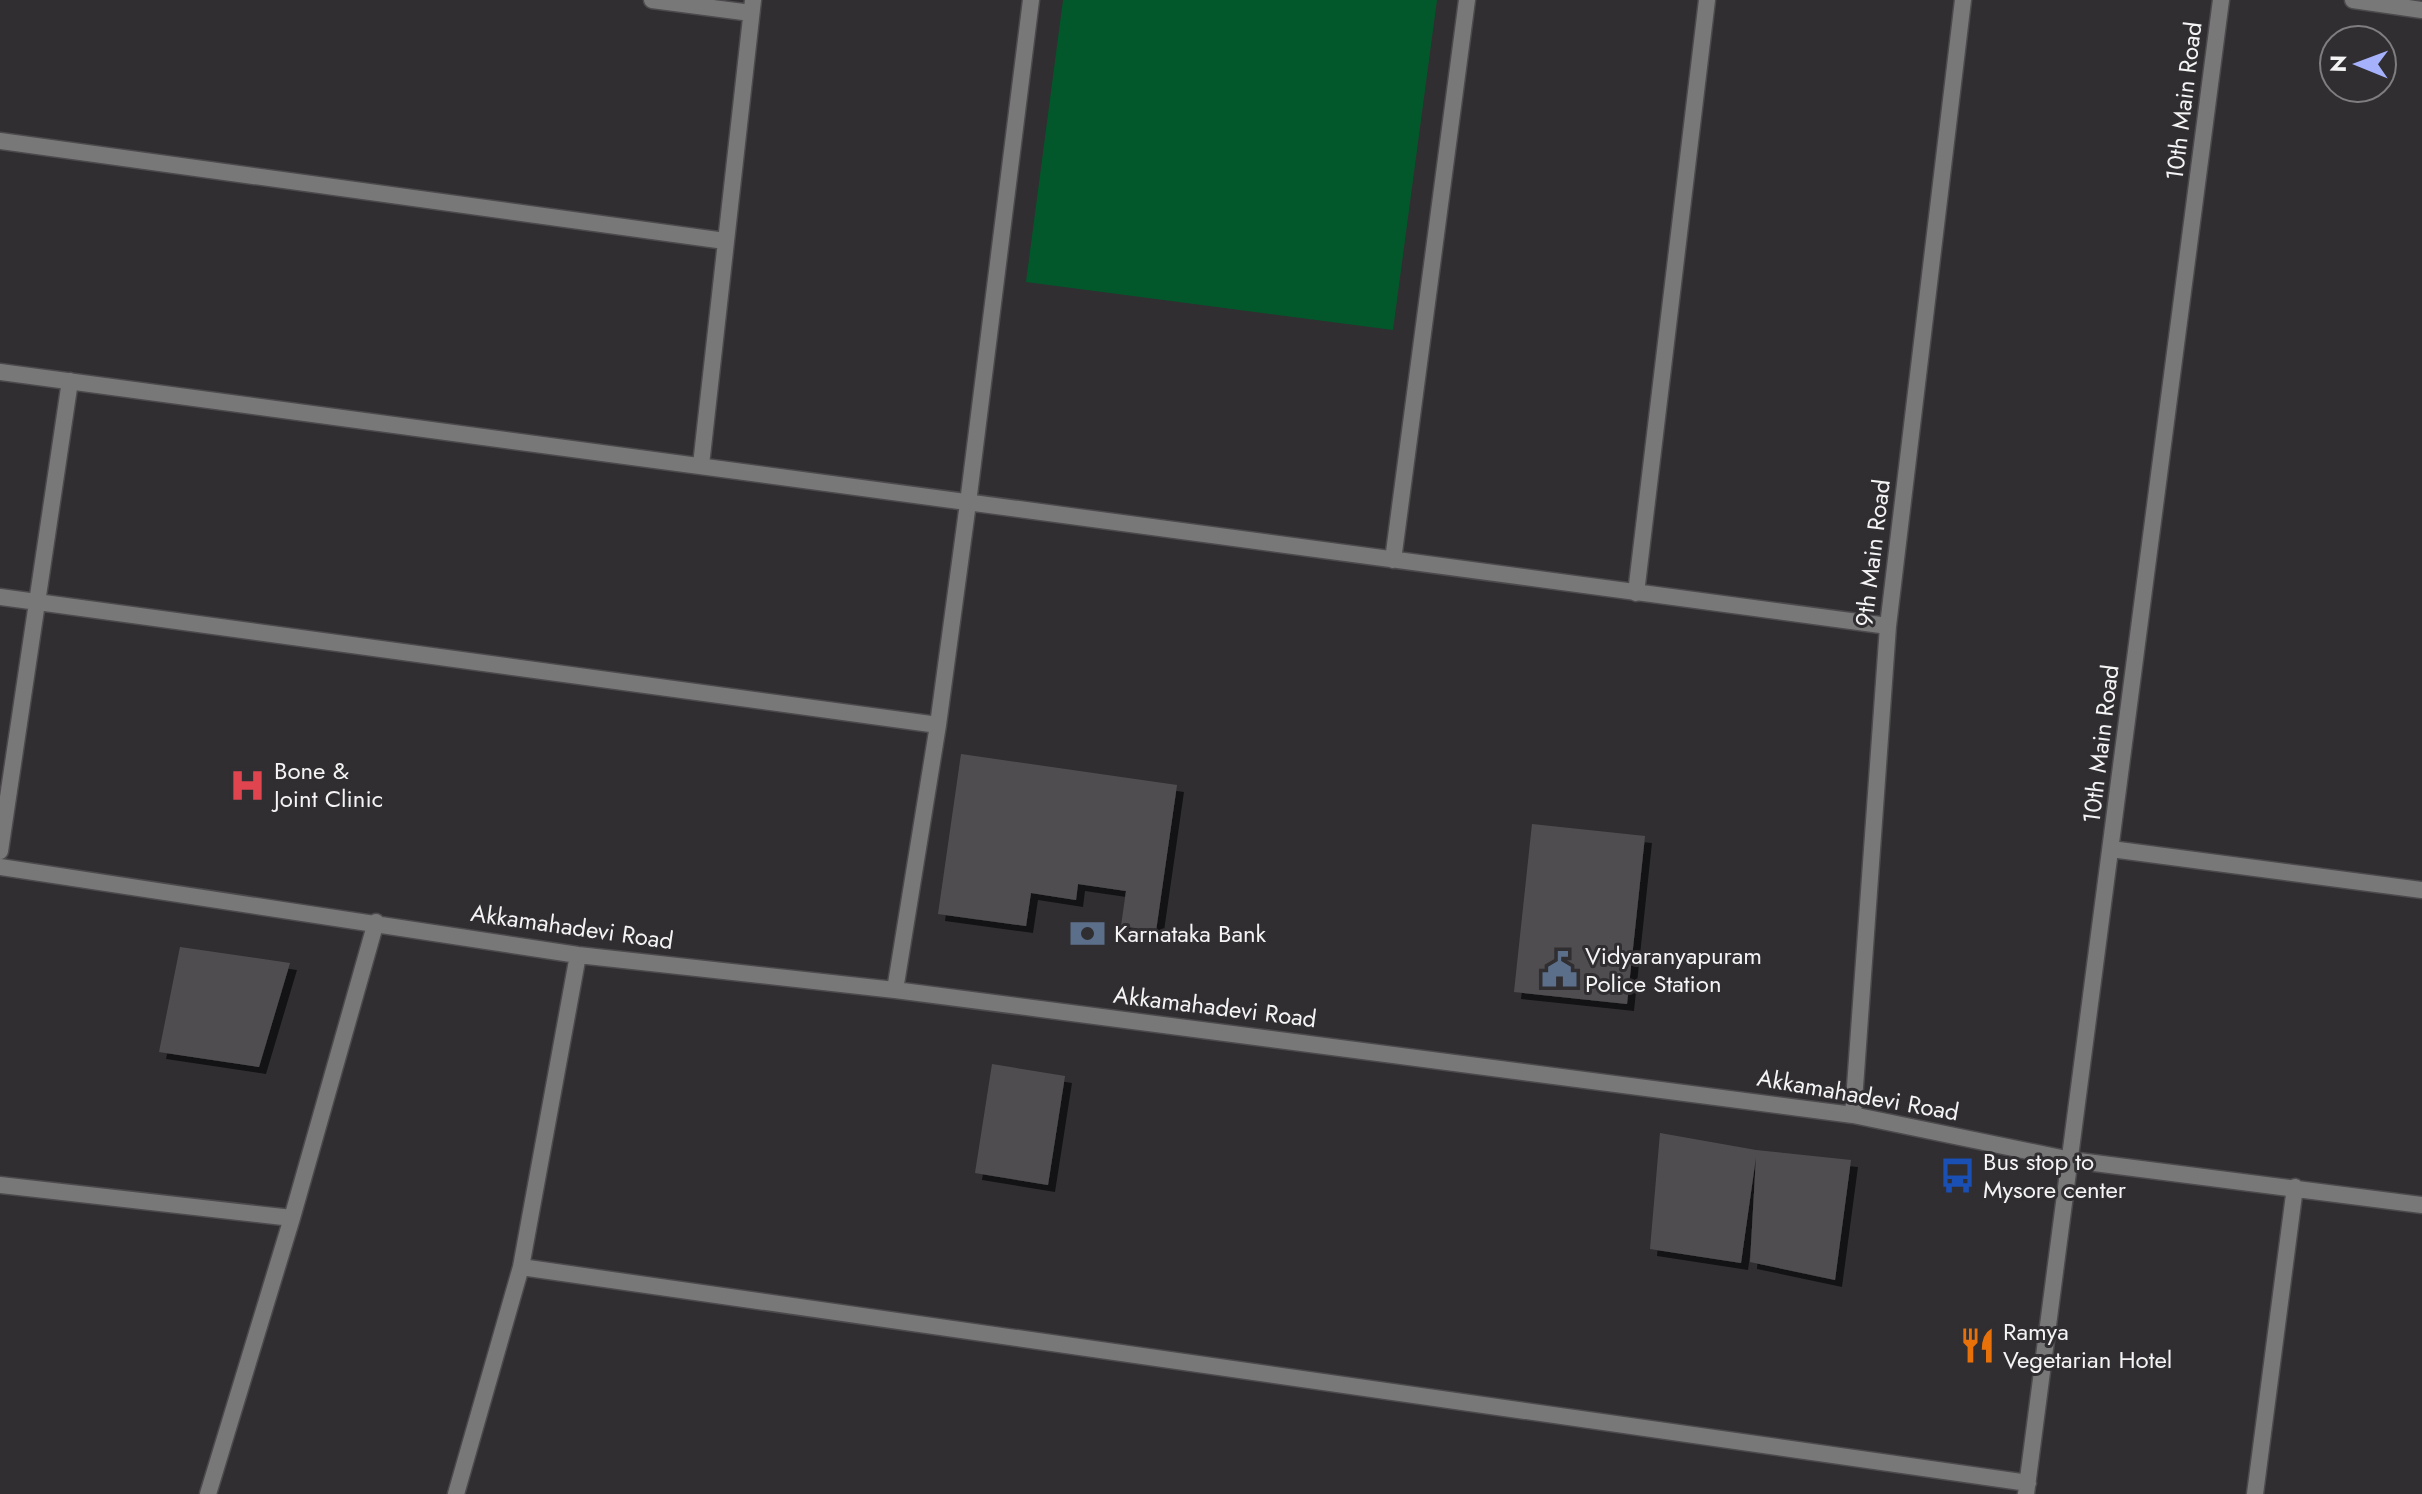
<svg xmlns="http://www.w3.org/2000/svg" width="2422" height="1494" font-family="Jost,sans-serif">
<defs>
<filter id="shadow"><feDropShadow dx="7" dy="7" stdDeviation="0" flood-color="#0009"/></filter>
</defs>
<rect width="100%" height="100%" fill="#302e31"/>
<path fill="#03582b" d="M1063,0h374l-44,330 -367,-48z"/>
<path fill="#504e50" filter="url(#shadow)" d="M961,754l216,31 -21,146 -35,-5 5,-35 -48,-7 -2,16 -45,-7 -5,33 -88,-12z
M1532,824l113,12 -18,168 -113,-12z
M180,947l110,16 -31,104 -100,-15z
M992,1064l73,12 -17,109 -73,-12z
M1660,1133l96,17 95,10 -16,120 -85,-18 6,-105 -15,106 -91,-14z"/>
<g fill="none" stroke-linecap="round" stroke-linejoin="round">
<defs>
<path id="minor" d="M652,0l99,13
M2353,0l69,10
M0,141l725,100
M0,372l1888,254
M701,465l52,-465
M1393,560l74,-560
M1636,593l71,-593
M0,597l938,128
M2111,849l311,41
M0,851l70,-470
M0,867l578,88 317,35 958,125 218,45 351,45
M895,990l43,-265 30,-222 63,-503
M1853,1115l35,-489 75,-626
M0,1185l292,33
M521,1267l1507,216
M208,1494l84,-276 84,-296
M456,1494l65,-227 57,-312
M2026,1494l195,-1494
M2255,1494l40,-307"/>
</defs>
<use href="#minor" stroke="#4c4a4c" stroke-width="19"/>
<use href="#minor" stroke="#797879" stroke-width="16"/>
</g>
<defs>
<symbol id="hospital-bare" viewBox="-9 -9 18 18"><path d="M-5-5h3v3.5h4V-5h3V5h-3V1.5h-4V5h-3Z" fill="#e0444e" stroke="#302e31" stroke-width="2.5" paint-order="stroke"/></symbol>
<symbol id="bank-bare" viewBox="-9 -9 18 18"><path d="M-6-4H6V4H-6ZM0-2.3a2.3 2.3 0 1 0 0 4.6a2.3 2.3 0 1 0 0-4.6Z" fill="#5c6f8a" stroke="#302e31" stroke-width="2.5" paint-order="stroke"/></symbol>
<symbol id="civic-bare" viewBox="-9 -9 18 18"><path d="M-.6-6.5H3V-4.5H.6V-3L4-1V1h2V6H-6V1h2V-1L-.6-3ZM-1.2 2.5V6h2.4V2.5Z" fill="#5c6f8a" stroke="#302e31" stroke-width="2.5" paint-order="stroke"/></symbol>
<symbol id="bus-bare" viewBox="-9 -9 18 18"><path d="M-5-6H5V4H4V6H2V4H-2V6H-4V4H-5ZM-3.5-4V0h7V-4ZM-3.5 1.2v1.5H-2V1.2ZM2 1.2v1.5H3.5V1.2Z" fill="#1a4fb4" stroke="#302e31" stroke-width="2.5" paint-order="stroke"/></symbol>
<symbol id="restaurant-bare" viewBox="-9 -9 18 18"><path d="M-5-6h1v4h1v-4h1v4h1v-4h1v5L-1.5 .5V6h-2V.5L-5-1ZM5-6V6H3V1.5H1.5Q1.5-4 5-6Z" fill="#e8710a" stroke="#302e31" stroke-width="2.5" paint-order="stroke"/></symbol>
</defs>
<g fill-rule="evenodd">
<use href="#hospital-bare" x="222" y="760" width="51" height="51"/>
<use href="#bank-bare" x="1062" y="908" width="51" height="51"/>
<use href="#civic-bare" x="1534" y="944" width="51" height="51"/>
<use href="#bus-bare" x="1932" y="1150" width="51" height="51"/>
<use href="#restaurant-bare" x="1952" y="1320" width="51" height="51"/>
</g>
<g text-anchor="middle" stroke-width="6" stroke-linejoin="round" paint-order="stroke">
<g font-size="24" fill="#f5f4f5" stroke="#302e31">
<text transform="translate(2184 101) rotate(-83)" y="8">10th Main Road</text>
<text transform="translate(1873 553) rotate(-83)" y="8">9th Main Road</text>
<text transform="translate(2101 744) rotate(-83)" y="8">10th Main Road</text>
<text transform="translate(572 927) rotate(8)" y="8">Akkamahadevi Road</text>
<text transform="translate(1215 1007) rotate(7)" y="8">Akkamahadevi Road</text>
<text transform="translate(1858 1095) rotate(10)" y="8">Akkamahadevi Road</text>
</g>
<g font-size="24" fill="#f5f4f5" stroke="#302e31" text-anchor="start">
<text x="274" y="779">Bone &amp;<tspan x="274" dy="28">Joint Clinic</tspan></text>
<text x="1114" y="942">Karnataka Bank</text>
<text x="1585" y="964">Vidyaranyapuram<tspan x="1585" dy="28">Police Station</tspan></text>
<text x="1983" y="1170">Bus stop to<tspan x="1983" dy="28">Mysore center</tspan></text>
<text x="2003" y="1340">Ramya<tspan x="2003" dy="28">Vegetarian Hotel</tspan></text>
</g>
</g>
<g transform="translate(2358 64) rotate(271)"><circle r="38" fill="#302e31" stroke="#7f7d7f" stroke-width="2"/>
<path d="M0-6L14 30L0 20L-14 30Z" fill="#a6b1fc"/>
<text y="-12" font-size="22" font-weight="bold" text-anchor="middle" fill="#f5f4f5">N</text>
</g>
</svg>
